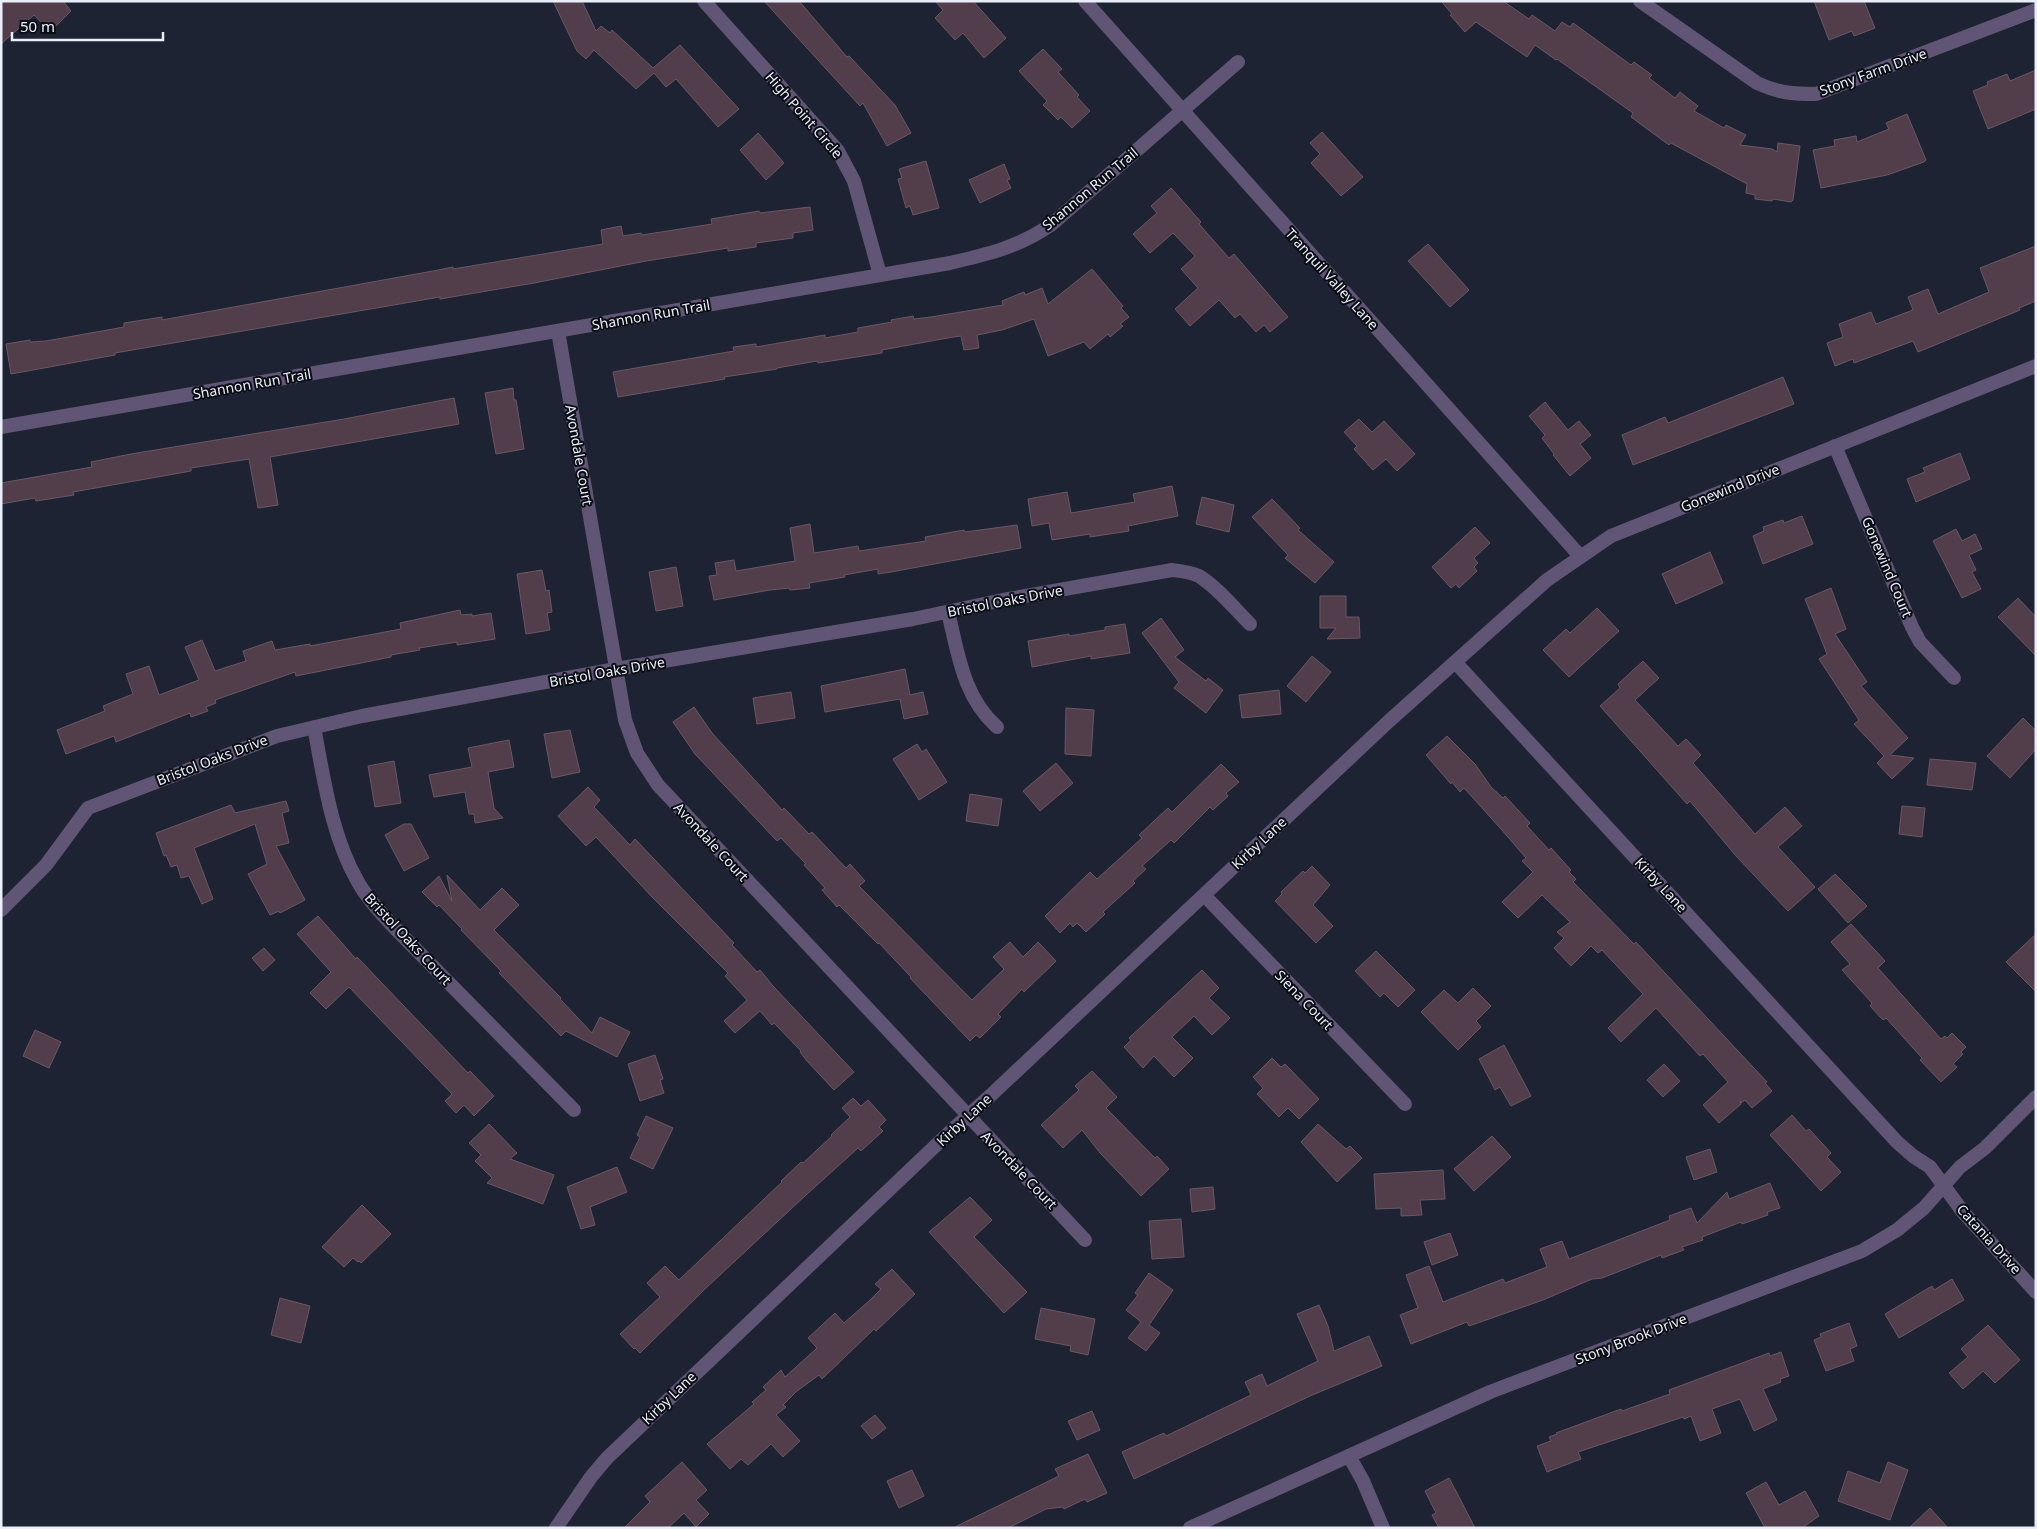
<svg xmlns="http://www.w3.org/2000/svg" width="2037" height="1529" font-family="'Noto Sans',sans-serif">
<rect width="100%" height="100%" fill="#1e2334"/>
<path fill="#513e4a" stroke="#6b5764" d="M1,1h62l8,10 -21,21 -16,-17 -33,29z
M553,1h29l14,30 5,-5 9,7 2,-3 41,38 27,-23 59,64 -21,18 -42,-48 -10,8 -12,-14 -18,16 -42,-39 -8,9 -9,-8z
M764,1h35l48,56 2,-1 46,49 16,28 -24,13 -24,-43 -3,3z
M935,1h38l33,37 -22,20 -21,-25 -8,7 -20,-22 8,-8z
M1441,1h62l26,18 3,-4 23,16 7,-9 8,5 3,-4 58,42 3,-3 18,13 -3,3 26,20 5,-6 18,14 -4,5 30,17 2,-3 20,10 -6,10 32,4 5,3 1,-9 22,3 -7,54 -2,2 -18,-3 -1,2 -17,-2v-4l-9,-2 1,-9 -76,-41 -2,2 -38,-28 2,-4 -76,-54 -1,1 -21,-15 -8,12 -51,-35 -11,10 -15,-17 2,-1z
M1814,1h50l11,27 -21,8 -2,-5 -23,9z
M1043,49l19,20 -4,3 21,23 -2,2 13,14 -18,17 -11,-11 -3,3 -15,-15 4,-4 -28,-30z
M2036,70v39l-48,20 -15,-38 15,-6 -1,-3 20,-8 3,7z
M1907,114l19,46 -2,2 -37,13 -66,13 -8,-38 22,-4 -1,-6 22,-4 1,6 32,-13 -3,-6z
M1322,132l41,45 -22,19 -30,-33 9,-9 -10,-11z
M758,133l26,30 -18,17 -26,-30z
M926,161l13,47 -26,7 -3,-9 -4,2 -8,-29 4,-1 -3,-9z
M1004,164l6,15 -3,1 4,8 -31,15 -11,-23z
M1171,188l30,34 -2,2 30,34 5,-4 54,63 -18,15 -6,-7 -8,7 -16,-18 -5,4 -16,-18 -29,26 -15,-17 23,-21 -17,-19 14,-13 -22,-23 -23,20 -17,-19 24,-21 -6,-7z
M810,207l3,23 -20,3v5l-37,5v4l-28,4v-3l-82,13 -112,22 -94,16v-2l-325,56v2l-104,19 -5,-30 24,-4v2l16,-1 78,-14v-4l38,-6v3l271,-49 20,-4v2l150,-25 -2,-14 20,-4 2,10 18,-3 1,2 70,-11 -1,-5 48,-8 1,2z
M1428,244l41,46 -19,17 -42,-46z
M2036,246v55l-17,7 1,2 -102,42 -5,-11 -59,22 -1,-4 -18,7 -8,-23 16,-6 -4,-13 32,-12 5,12 37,-14 -5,-13 20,-8 10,25 51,-22 -9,-24z
M1092,269l31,37 -2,2 8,9 -9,7 3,2 -13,11 -2,-3 -18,15 -6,-7 -36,14 -14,-37 -32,11 -25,5 2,13 -15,2 -3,-14 -8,1 -71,13v3l-64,10 -1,-2 -40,7v1l-53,8 1,2 -107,18 -5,-25 121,-21 -1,-4 23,-3v3l69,-12v3l33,-6v-4l34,-6 -1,-2 22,-4 1,3 17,-2 72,-12 -1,-4 22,-9 1,3 17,-7 6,16z
M1783,377l11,27 -161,61 -11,-30 43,-18 3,6z
M513,388l1,12h2l8,49 -28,5 -11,-61z
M454,398l5,26 -189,33 8,48 -20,3 -9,-49 -58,9v3l-118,21 1,3 -38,6 -1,-3 -34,6v-21l91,-16 -1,-5 40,-8 213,-35z
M1545,402l23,28 11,-9 12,14 -11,9 11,14 -21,18 -17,-21 1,-1 -12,-16 3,-3 -16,-19z
M1359,419l13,13 12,-11 31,33 -18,17 -11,-12 -13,11 -19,-21 3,-3 -13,-14z
M1960,453l10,26 -54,23 -9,-23 18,-7 -2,-4z
M1172,486l6,30 -50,10 1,5 -39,6v-3l-38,6 -3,-17 -17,3 -4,-27 39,-7 4,21 64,-11 -2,-8z
M1202,497l32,8 -5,27 -33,-8z
M1272,499l28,29 -2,2 36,32 -19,21 -30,-25 3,-3 -36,-38z
M1802,516l11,28 -50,20 -10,-28 11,-5 -1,-4 20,-7 1,3z
M810,524l4,29 44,-7 1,5 67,-10 -1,-4 39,-7 1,2 52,-7 4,23 -130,24 -13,2v-5l-34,6 1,2 -36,6 1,5 -20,2 -1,-2 -19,2 -56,10 -5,-24 8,-1 -2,-12 19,-3 2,11 59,-10 -5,-33z
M1475,527l15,16 -16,15 4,5 -4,4 3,4 -18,17 -3,-4 -5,4 -19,-21z
M1956,529l6,12 13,-7 7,15 -13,6 7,15 -4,2 9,17 -19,9 -29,-57z
M1710,552l13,31 -47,21 -14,-30z
M676,567l7,39 -27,5 -7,-39z
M542,570l4,21 3,-1 3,22 -5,1 3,17 -24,4 -9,-60z
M1831,588l15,41 -11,5 32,48 -6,4 47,52 -18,17 24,3 -22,21 -15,-16 7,-7 -30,-32 5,-4 -40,-61 8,-5 -22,-55z
M1320,596h26v21h13l1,21 -33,1 9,-11h-16z
M2018,598l18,19v39l-38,-39z
M1597,608l22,23 -50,46 -26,-27 23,-21 4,4z
M460,610l1,5 11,-1v2l19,-3 4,26 -38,6v-3l-38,6 1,2 -29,5v2l-95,19 -1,-4 -80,28 1,3 -10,4 2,4 -17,6 -1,-4 -74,29 -2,-6 -48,18 -9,-24 48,-19 -2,-5 30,-12 -7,-20 23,-8 10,29 40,-15 -14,-33 17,-7 13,31 31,-10 -3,-10 29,-10 3,9 35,-6v2l91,-17 -1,-6z
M1161,618l23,32 -9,7 31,24 2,-3 15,12 -17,23 -32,-25 5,-6 -37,-49z
M1125,624l5,29 -39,6v-3l-59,11 -4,-26 41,-7v2l36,-6v-3z
M1312,656l19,16 -25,30 -19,-16z
M1643,661l16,17 -24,22 43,46 8,-7 15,16 -8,8 62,71 30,-27 17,19 -24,21 37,40 -27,24 -52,-55 -46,-55 -3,3 -87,-98 20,-18 -2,-4z
M905,669l5,26 13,-3 5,22 -24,5 -4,-20 -75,13 -4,-26z
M1279,690l2,24 -39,4 -3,-23z
M791,692l4,26 -38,6 -4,-26z
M694,707l18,26 70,77 2,-2 25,26 3,-2 34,36 4,-4 15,17 -6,5 113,114 32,-31 -11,-12 17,-15 13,15 15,-15 18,19 -32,31 -2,-3 -24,25 3,3 -21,21 -4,-3 -6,6 -60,-63 1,-1 -32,-34 -1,1 -39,-39 -2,2 -15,-17 3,-2 -21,-23 2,-1 -25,-26 -4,3 -82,-87 -22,-32z
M1066,708l28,2 -3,46 -26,-2z
M2023,718l13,13v18l-26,29 -23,-22z
M570,730l10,42 -28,6 -8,-44z
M1447,736l28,28 16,23 12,11 2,-2 25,27 -3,3 22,24 2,-2 20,22 -2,2 7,7 -3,3 61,62 2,-2 131,140 -2,1 7,8 -20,17 -7,-8 -4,3 -1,-2 1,3 -22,19 -16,-18 25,-23 -25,-28 -3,2 -44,-48 -35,34 -13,-14 35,-34 -41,-44 -4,3 -7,-7 -20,20 -17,-18 10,-10 -7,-6 13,-10 -28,-27 -24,23 -16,-16 31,-30 -11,-11 4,-3 -25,-29 -37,-41 -4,4 -8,-10 -1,2 -25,-29z
M509,740l5,27 -26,5 6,36 9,10 -28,5 -1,-9h-5l-4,-22 -31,5 -5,-22 43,-8 -4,-19z
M917,744l5,8 4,-3 21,33 -28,18 -26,-41z
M1930,759l46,4 -4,27 -45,-5z
M394,761l7,42 -26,4 -7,-41z
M1056,763l17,20 -33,28 -17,-20z
M1221,764l18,18 -13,11 2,3 -15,14 -3,-3 -36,36 -3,-3 -29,26 4,3 -13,12 2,2 -32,29 2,2 -19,18 -9,-9 -4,4 -3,-4 -10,10 -15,-17 45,-44 7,7 45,-41 -3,-3 29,-27 4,4z
M588,787l12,13 -6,7 36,38 5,-6 99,104 -2,2 25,27 3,-2 13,16 81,86 -20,18 -27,-29 -7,-9 1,-1 -27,-28 -2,2 -12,-14 -25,22 -11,-12 23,-21 -22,-24 3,-3 -75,-75 -57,-61 -10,9 -28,-30z
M970,794l32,5 -4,27 -32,-5z
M286,801l3,10 -7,2 7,30 -13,3 29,54 -25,13 -1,-2 -9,4 -22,-41 19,-10 -12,-40 -61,24 19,51 -11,5 -13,-28 -8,2 -4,-13 -6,2 -5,-12 -2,1 -8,-23 75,-28 4,8z
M1902,806l23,2 -3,29 -23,-3z
M404,824h7l18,34 -25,13 -19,-36z
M1312,866l18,19 -17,20 20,21 -17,17 -41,-42 7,-7 -1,-2 22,-21 2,2z
M1835,874l32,32 -19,17 -30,-34z
M447,875l33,35 22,-22 17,17 -25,25 67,68 -1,1 32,34 8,-16 30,15 -13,25 -51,-26 -5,5 -62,-63 2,-2 -40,-41 1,-1 -23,-24 -2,2 -15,-15 17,-16 13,25z
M318,916l38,43 1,-2 111,116 2,-2 24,25 -20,20 -10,-11 -8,8 -11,-12 7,-7 -103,-107 -23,22 -16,-16 21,-21 -34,-38z
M1851,924l34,37 -7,7 63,71 4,-3 2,2 5,-5 14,14 -5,5 2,2 -10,10 4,3 -16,15 -21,-22 2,-2 -36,-40 -3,2 -13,-14 2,-3 -30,-33 8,-6 -19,-22z
M2036,934v58l-30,-30z
M264,948l11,12 -12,11 -11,-13z
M1376,951l39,39 -17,17 -14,-14 -4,4 -25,-26z
M1202,970l17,18 -10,10 21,20 -18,17 -18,-19 -22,21 21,21 -19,19 -20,-21 -11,12 -19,-21 7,-7 -2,-2z
M1473,988l18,18 -15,15 5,6 -23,23 -37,-38 23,-22 14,13z
M35,1030l26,12 -12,26 -26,-12z
M1504,1045l27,51 -20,10 -11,-19 -5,3 -16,-31z
M655,1055l8,24 -3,1 4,13 -24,8 -12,-37z
M1272,1058l9,9 4,-3 34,35 -20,20 -11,-11 -9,9 -22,-23 6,-6 -10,-11z
M1664,1064l16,17 -17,16 -16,-17z
M1092,1071l25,26 -11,11 49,50 2,-2 12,13 -28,27 -40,-42 -19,-24 -19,18 -22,-23 38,-35 -4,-4z
M853,1098l8,8 7,-6 18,20 -7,7 4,4 -22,20 -3,-3 -52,47 -100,93 -66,65 -5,-5 -1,1 -14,-15 40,-37 -13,-14 18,-17 14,14 103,-98 -1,-1 20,-19 2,1 29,-27 -1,-1 19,-18 -8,-9z
M1792,1115l14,16 3,-2 22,24 -4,4 14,15 -20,19 -51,-56z
M646,1116l27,12 -20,41 -23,-11 10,-21 -3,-2z
M489,1124l28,29 -7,6 44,16 -11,29 -56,-21 5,-5 -17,-17 6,-6 -12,-12z
M1318,1124l28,25 4,-3 12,12 -25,24 -36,-40z
M1492,1136l19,21 -37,34 -20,-22z
M1710,1149l7,23 -23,8 -8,-23z
M617,1167l10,25 -37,15 5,18 -14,4 -14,-42z
M1443,1170l2,29 -25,1 2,15 -21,1v-8l-25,1 -2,-35z
M1770,1183l10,25 -13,4 1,3 -26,9 -1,-2 -39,15 1,3 -21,7 2,3 -22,8 -1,-3 -59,23 -10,1 -49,21 -74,26 -2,-4 -56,22 -11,-29 18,-7 -12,-33 23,-9 14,36 60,-23 2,4 42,-16 -7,-18 22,-8 7,18 101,-39 -1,-4 22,-8 6,15 30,-31 2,7z
M1213,1187l2,22 -23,3 -2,-23z
M970,1197l22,23 -18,17 53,55 -23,21 -75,-81z
M362,1205l29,29 -30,29 -2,-2 -1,1 -5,-4 -9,9 -22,-20z
M1181,1219l3,38 -32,2 -3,-38z
M1450,1233l8,22 -26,10 -8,-23z
M892,1269l23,25 -39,37 -2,-2 -52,50 -3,-4 -22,16 -14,14 3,2 -10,8 24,26 -17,16 -12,-13 -23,21 -7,-6 -11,10 -23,-25 47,-40 -2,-2 14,-12 -3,-3 18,-17 4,7 32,-29 -9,-10 27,-25 9,10 25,-22 12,-12 -6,-5z
M1149,1273l24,17 -24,35 11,8 -14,18 -18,-13 13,-16 -15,-12 12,-15 -3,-2z
M1952,1279l12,21 -65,38 -14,-24 47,-28 2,4z
M280,1298l30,8 -9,37 -30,-8z
M1319,1305l9,21 6,25 35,-15 13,30 -72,30 -176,83 -12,-27 42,-19 2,3 85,-41 -6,-13 17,-8 5,12 51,-25 -21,-47z
M1041,1308l54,11 -7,36 -18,-4 1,-5 -36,-7z
M1849,1323l8,23 -7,3 4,12 -28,10 -12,-31 7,-3 -1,-3z
M1988,1325l32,35 -25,23 -12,-12 -20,18 -14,-16 19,-16 -7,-8z
M1781,1352l8,24 -9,3 1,3 -18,7 14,31 -23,11 -14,-32 -28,10 9,24 -21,8 -9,-25 -7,3 -1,-2 -105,35 3,7 -34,13 -10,-26 14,-5 -2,-4 8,-3 -1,-1 65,-24 1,2 28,-10 20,-7 -1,-4 100,-37 1,3z
M1092,1411l8,19 -23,10 -9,-19z
M875,1415l11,13 -14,11 -11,-13z
M1088,1454l19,39 -20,9 -2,-3 -21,10 -1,-2 -17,2 -38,19h-55l106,-52 -4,-7z
M682,1462l25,28 -11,10 13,14 -13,13 -12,-14 -16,15h-44l26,-26 -5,-6z
M1888,1462l20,8 -18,50 -52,-19 10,-30 32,12z
M912,1470l12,26 -25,12 -12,-27z
M1449,1478l9,17 17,33h-36l-7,-13 4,-2 -11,-22z
M1766,1482l13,23 26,-14 14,25 -17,12h-37l-19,-35z
M1930,1508l18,20h-39z"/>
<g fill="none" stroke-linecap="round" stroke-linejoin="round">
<path stroke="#605574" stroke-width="14" d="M704,1l134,150 16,30 26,94
M1085,1l495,555
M1640,1l117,82c22,10 35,11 59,11l220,-84
M558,331l67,389 12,33 21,32 427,455
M1,427l949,-164c39,-9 69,-16 102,-39l186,-162
M1835,446l77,181 8,15 34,36
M948,612c10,41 15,85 49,115
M1456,663l441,479 16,14 17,11 33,45 73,80
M314,727c10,52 17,108 44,155 9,16 21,29 33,42l183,186
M1204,895l201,209
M1,910l45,-45 42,-57 189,-72 85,-20 254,-47 297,-50 90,-19 169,-30c9,1 19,2 27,6 19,12 35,32 51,48
M1349,1456l14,25 20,47
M556,1528l35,-51 16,-19 345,-328 38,-34 399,-375 158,-141 64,-44 425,-170"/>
<path stroke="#605574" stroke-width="14" d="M1190,1528l300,-136 372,-141 35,-21 27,-22 36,-41 25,-19 51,-51"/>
</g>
<g text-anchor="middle" stroke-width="4" stroke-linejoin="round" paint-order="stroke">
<g font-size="14" fill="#eaeef9" stroke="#0a0d14">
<text transform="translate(1873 72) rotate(-20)" y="5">Stony Farm Drive</text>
<text transform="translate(804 115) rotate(49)" y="5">High Point Circle</text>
<text transform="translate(1090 189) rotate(-40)" y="5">Shannon Run Trail</text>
<text transform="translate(1332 279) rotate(48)" y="5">Tranquil Valley Lane</text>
<text transform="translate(651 315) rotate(-10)" y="5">Shannon Run Trail</text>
<text transform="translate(252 384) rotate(-10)" y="5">Shannon Run Trail</text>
<text transform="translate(579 455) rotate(80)" y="5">Avondale Court</text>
<text transform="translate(1730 488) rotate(-22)" y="5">Gonewind Drive</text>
<text transform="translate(1887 567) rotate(67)" y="5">Gonewind Court</text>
<text transform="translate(1005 601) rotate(-11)" y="5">Bristol Oaks Drive</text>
<text transform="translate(607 672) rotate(-10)" y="5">Bristol Oaks Drive</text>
<text transform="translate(212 760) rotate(-21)" y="5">Bristol Oaks Drive</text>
<text transform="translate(711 842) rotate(47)" y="5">Avondale Court</text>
<text transform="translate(1259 843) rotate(-43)" y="5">Kirby Lane</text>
<text transform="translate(1661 885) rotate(47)" y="5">Kirby Lane</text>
<text transform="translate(408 939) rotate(47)" y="5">Bristol Oaks Court</text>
<text transform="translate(1304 1000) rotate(46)" y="5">Siena Court</text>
<text transform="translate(964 1120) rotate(-43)" y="5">Kirby Lane</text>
<text transform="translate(1019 1170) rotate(46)" y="5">Avondale Court</text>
<text transform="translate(1989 1239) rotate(48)" y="5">Catania Drive</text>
<text transform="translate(1631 1339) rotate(-21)" y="5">Stony Brook Drive</text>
<text transform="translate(669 1398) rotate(-44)" y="5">Kirby Lane</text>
</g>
</g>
<rect width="2037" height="1529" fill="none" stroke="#eaeef9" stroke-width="5"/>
<path d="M12 32v8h151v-8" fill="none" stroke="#eaeef9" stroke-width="2.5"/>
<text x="20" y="32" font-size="15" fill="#eaeef9" stroke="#0a0d14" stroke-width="4" paint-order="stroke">50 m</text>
</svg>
